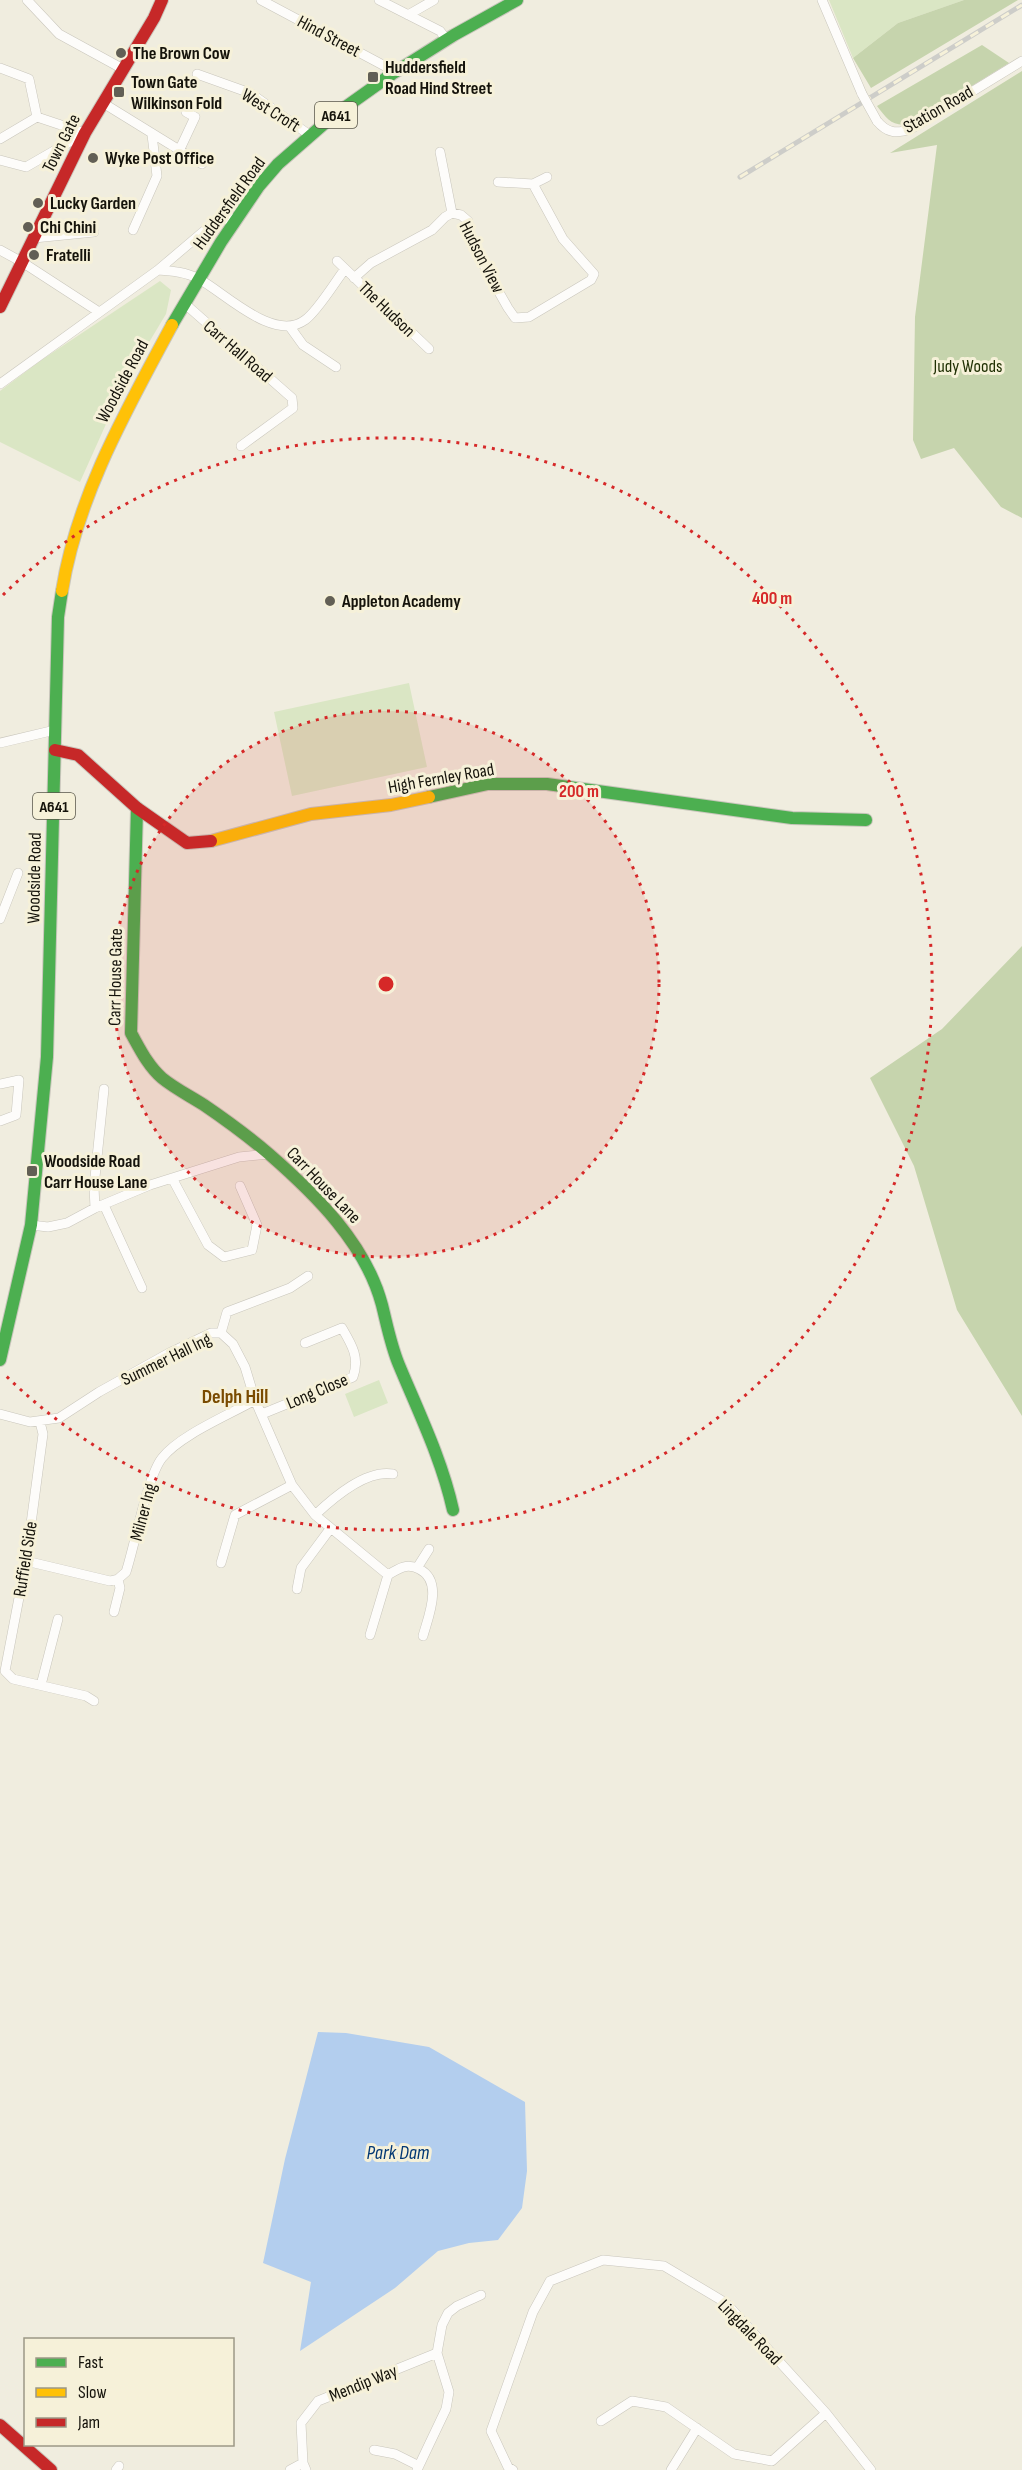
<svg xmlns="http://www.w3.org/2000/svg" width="1022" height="2470" font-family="'Sofia Sans Condensed',sans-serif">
<rect width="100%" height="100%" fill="#f0eddf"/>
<path fill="#dae6c4" d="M829,0h135l-66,23 -45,35z
M160,281l11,9 -5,24 -42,70 -44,98 -80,-40v-51l40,-30z
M409,683l18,84 -135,29 -18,-84z
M379,1380l9,23 -34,14 -9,-23z"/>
<path fill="#c6d4ad" d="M964,0h54l-147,88 -18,-30 45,-35z
M982,45l27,18 -99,61c-18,3 -23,-5 -33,-18z
M1022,71v447l-21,-11 -47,-59 -33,11 -8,-19 2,-123 22,-172 -47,8z
M1022,946v470l-65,-106 -43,-144 -44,-88 72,-49z"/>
<path fill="#b3ceee" d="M318,2032l28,1 83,14 96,55 2,69 -5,37 -24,32 -29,3 -31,8 -43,37 -95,63 11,-69 -48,-19 22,-104z"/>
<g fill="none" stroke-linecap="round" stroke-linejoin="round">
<defs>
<path id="street" d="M27,0l32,34 64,35
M261,0l135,72
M379,0l61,31 6,8
M822,0l40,94
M408,15l26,-15
M0,68l29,11 8,38 -37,22
M197,74l53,19 61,43
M103,103l99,61
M37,117l48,16
M877,121c10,12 19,13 34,8l111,-68
M179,151l16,-34 -9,-5
M440,152l12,61
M0,160l26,7 59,-34
M498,182l35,2 14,-7
M133,230l24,-54 -5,-41
M34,238l60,-6
M0,250l22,12 77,50
M337,261l92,88
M158,270l59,-50 21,-2
M354,278l17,-15 61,-33 13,-13 7,-4 9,2 7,6 2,20 38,67 7,10 14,-1 62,-37 3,-6 -31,-35 -30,-55
M184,303l108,95 1,10 -52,38
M290,327l13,18 33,22
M0,384l158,-114c14,1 28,2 41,9 26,14 75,64 106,41 12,-8 30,-38 40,-51
M0,743l55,-13
M0,919l18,-46
M0,1084l19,-4 -3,35 -16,6
M172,1178l36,67 16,12 28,-7 5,-25 -17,-39
M104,1205l38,83
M95,1208l-1,-21 10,-98
M31,1225l17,2 19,-4 28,-15 55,-23 89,-28 30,-3
M221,1333l6,-21 63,-24 18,-12
M0,1414l30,8 29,-4 40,-26 70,-39 42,-20h10l12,11 12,23 10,33 37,85 23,30 73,60
M262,1414l91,-37c7,-19 -1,-32 -11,-49l-37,15
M40,1422l3,12 -17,127 -21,110 8,8 73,17 8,5
M315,1515c18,-17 51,-46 78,-41
M26,1561l84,20 8,-2 8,-7c9,-27 21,-95 36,-114 18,-23 67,-43 93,-58
M221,1563l14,-48 57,-30
M417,1568l12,-19
M297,1589l4,-21 29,-39
M114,1612l6,-24 -2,-9
M370,1635l18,-60c11,-7 19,-12 31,-6 25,12 9,48 4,67
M41,1685l17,-66
M601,2421l31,-20 34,6 68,47 38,7 54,-48
M374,2450l21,4 24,12
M303,2463l-2,-40 17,-22 119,-48
M116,2470l3,-4
M290,2470l13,-7 3,7
M417,2470l29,-61 3,-17 -12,-39 5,-28 6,-12 9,-7 24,-11
M513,2470l-5,-3 -17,-36 42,-119 17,-31 53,-21 61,6 62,37 100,110 45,57
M671,2470l26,-42"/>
<path id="fast" d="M172,325l49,-83 38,-56 19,-22 55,-48 59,-42 62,-39 63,-35
M429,797l59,-13h59l245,34 74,2
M137,808l-6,225c9,16 17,33 31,45 12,10 28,18 42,27 22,15 45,32 65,49 46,40 97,90 113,151 5,20 9,41 17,60 20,48 43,95 54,145
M0,1360l31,-135 16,-168 11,-440 4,-26"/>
<path id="slow" d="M62,591c15,-95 65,-182 110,-266
M211,841l100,-27 80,-9 38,-8"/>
<path id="jam" d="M0,307l85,-174 69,-115 8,-18
M55,750l23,5 59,53 50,35 24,-2
M0,2425l51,45"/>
</defs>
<use href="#street" stroke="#c9c6bc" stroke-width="10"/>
<use href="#fast" stroke="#c9c6bc" stroke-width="14"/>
<use href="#slow" stroke="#c9c6bc" stroke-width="14"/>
<use href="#jam" stroke="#c9c6bc" stroke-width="14"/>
<use href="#street" stroke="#fdfcfa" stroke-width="9"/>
<use href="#fast" stroke="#4caf50" stroke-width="12"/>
<use href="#slow" stroke="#ffc107" stroke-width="12"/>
<use href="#jam" stroke="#c62828" stroke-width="12"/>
<defs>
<path id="rail" d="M740,177l282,-172"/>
</defs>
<use href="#rail" stroke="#cdcdc9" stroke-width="5"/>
<use href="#rail" stroke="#f6f1d9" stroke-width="3" stroke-dasharray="9" stroke-linecap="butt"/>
<defs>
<path id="street-bridge" d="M862,94l15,27"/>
</defs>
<use href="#street-bridge" stroke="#c9c6bc" stroke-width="10" stroke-linecap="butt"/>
<use href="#street-bridge" stroke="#fdfcfa" stroke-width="9"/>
</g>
<circle cx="386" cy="984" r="273" fill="#d62828" fill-opacity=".12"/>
<g fill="none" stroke="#d62828" stroke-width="3" stroke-dasharray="3 6">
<circle cx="386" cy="984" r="273"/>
<path d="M3 595A546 546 0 1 1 3 1373"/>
</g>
<g fill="#625f55" stroke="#f6f1d9" stroke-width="2">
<circle cx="121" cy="53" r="6"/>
<rect x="367" y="71" width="12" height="12" rx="3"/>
<rect x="113" y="86" width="12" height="12" rx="3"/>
<circle cx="93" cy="158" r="6"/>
<circle cx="38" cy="203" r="6"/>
<circle cx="28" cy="227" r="6"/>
<circle cx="34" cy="255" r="6"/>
<circle cx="330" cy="601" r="6"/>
<rect x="26" y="1165" width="12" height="12" rx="3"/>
</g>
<g text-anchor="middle" stroke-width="6" stroke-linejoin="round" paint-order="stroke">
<g fill="#f6f1d9" stroke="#585649" stroke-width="1.5">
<rect x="315" y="102" width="42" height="26" rx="4.5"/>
<rect x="33" y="793" width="42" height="26" rx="4.5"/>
</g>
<g font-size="16" font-weight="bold" fill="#15130b">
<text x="336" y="121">A641</text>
<text x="54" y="812">A641</text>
</g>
<g font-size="18" fill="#15130b" stroke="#f6f1d9">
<text transform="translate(329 36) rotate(28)" y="6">Hind Street</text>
<text transform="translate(938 109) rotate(-30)" y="6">Station Road</text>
<text transform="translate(271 110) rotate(32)" y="6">West Croft</text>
<text transform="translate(61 143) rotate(-63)" y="6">Town Gate</text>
<text transform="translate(229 203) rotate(-54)" y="6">Huddersfield Road</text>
<text transform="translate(482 257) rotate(63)" y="6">Hudson View</text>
<text transform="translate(387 309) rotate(44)" y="6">The Hudson</text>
<text transform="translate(238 351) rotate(41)" y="6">Carr Hall Road</text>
<text transform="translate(122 381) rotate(-62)" y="6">Woodside Road</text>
<text transform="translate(441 778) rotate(-10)" y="6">High Fernley Road</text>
<text transform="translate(34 878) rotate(-89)" y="6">Woodside Road</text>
<text transform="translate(115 977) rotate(-89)" y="6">Carr House Gate</text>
<text transform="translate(324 1185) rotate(46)" y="6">Carr House Lane</text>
<text transform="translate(166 1359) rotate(-26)" y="6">Summer Hall Ing</text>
<text transform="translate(317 1391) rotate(-23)" y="6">Long Close</text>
<text transform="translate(143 1512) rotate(-75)" y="6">Milner Ing</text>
<text transform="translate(25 1559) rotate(-81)" y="6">Ruffield Side</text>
<text transform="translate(750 2332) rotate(46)" y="6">Lingdale Road</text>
<text transform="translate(363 2383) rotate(-22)" y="6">Mendip Way</text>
</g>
<g font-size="18" font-weight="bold" fill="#15130b" stroke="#f6f1d9" text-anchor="start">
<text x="133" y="59">The Brown Cow</text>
<text x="385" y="73">Huddersfield<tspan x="385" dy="21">Road Hind Street</tspan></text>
<text x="131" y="88">Town Gate<tspan x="131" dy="21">Wilkinson Fold</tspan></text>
<text x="105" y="164">Wyke Post Office</text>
<text x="50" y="209">Lucky Garden</text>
<text x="40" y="233">Chi Chini</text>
<text x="46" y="261">Fratelli</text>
<text x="342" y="607">Appleton Academy</text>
<text x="44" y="1167">Woodside Road<tspan x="44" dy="21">Carr House Lane</tspan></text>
</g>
<g font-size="18" fill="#203004" stroke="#f6f1d9">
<text x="968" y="372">Judy Woods</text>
</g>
<g font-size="20" font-weight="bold" fill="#7a4b00" stroke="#f6f1d9">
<text x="235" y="1403">Delph Hill</text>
</g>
<g font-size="20" font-style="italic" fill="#033874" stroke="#f6f1d9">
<text x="398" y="2159">Park Dam</text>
</g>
</g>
<circle cx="386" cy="984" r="9" fill="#d62828" stroke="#f6f1d9" stroke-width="3"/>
<g font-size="18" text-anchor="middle" font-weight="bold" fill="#d62828" stroke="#f6f1d9" stroke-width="6" stroke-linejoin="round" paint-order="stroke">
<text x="772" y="604">400 m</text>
<text x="579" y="797">200 m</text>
</g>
<rect x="24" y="2338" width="210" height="108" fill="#f6f1d9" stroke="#9c9887" stroke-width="1.5"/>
<rect x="36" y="2358" width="30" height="9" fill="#4caf50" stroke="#9c9887" stroke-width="1.5"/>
<text x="78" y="2368" font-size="18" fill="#15130b">Fast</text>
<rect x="36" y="2388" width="30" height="9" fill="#ffc107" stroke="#9c9887" stroke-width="1.5"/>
<text x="78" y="2398" font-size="18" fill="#15130b">Slow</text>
<rect x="36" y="2418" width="30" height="9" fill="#c62828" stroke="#9c9887" stroke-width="1.5"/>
<text x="78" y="2428" font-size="18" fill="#15130b">Jam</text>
</svg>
